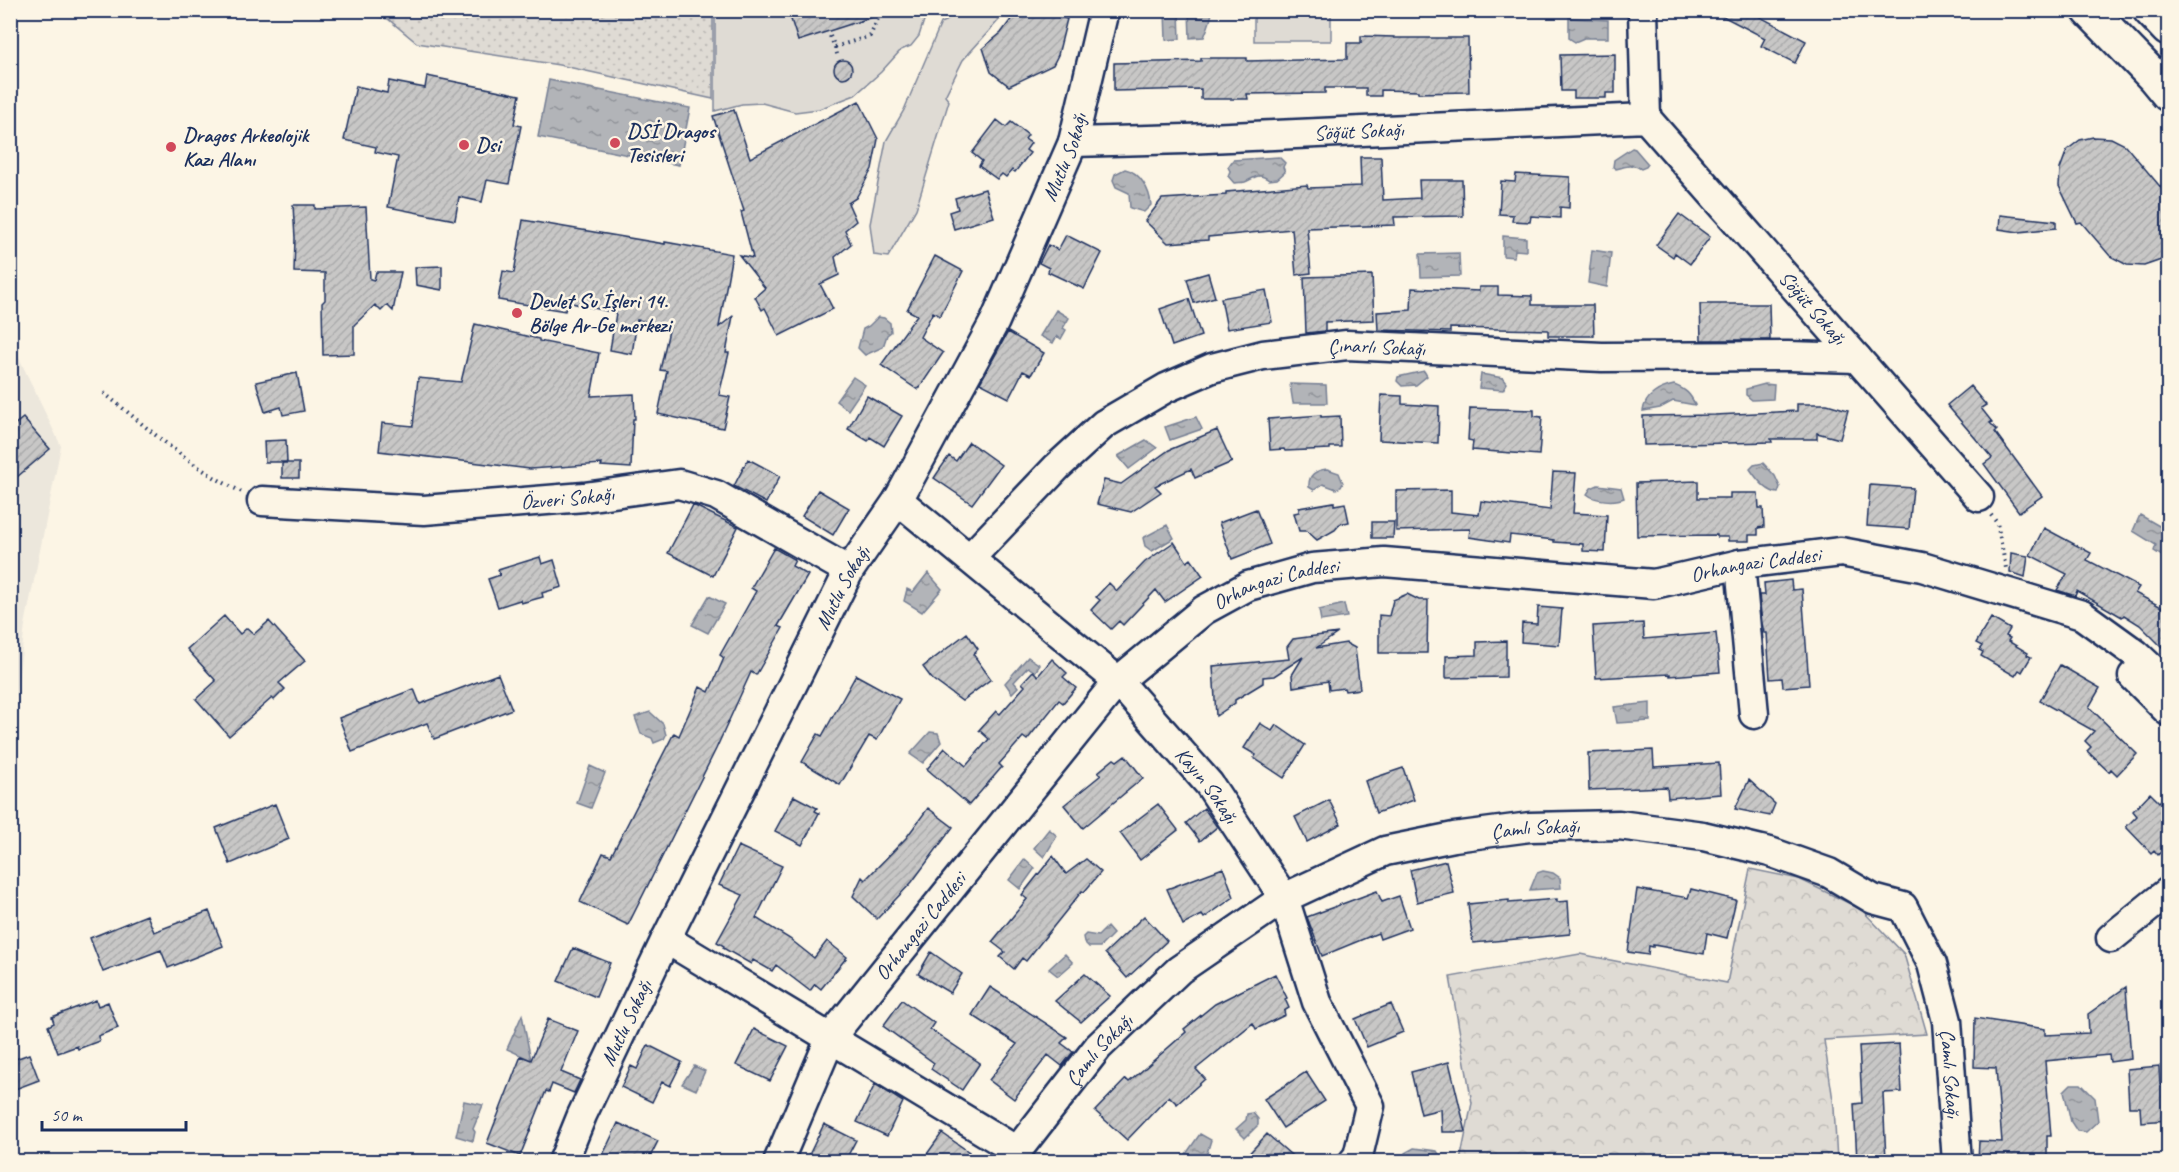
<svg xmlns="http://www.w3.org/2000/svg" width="2179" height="1172" font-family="Caveat,sans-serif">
<defs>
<pattern id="forest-crowns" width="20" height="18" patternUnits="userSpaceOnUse" patternTransform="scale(1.5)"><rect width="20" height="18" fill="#dfdbd4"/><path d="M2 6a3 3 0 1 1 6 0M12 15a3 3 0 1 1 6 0" fill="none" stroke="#bfbcb8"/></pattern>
<pattern id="park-dots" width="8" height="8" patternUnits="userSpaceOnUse" patternTransform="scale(1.5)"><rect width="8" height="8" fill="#dfdbd4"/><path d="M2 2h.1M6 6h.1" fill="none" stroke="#bfbcb8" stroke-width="1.8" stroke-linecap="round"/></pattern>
<pattern id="water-ripples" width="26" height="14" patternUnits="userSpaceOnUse" patternTransform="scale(1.5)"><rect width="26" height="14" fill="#b2b4b8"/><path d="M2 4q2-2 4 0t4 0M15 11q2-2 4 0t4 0" fill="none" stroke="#909399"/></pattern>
<pattern id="building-hatch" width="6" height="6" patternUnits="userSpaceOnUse" patternTransform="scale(1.5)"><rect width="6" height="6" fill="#c8c7c6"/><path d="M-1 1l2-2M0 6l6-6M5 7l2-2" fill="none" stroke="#ababac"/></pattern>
</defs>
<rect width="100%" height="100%" fill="#fcf5e5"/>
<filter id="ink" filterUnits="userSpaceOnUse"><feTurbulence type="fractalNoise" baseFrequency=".0167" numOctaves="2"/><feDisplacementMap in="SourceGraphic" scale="12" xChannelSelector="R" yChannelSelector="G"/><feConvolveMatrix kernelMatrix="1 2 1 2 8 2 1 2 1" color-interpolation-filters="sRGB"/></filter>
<g filter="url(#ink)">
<path fill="#ece7dc" d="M11,341l50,105 -36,179 -14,115z"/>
<path fill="#dfdbd4" stroke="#7d8599" stroke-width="1.5" d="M715,11h212l-8,25 -8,10 -10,4 -20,22 -26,23 -36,14 -24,3 -33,-9 -20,1 -27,7z
M956,11h51l-44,49 -18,36 4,5 -33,108 -28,48 -14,-2 -4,-31 16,-83 18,-31 37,-87 5,-2z
M1254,11h77v30h-77z"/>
<path fill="url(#forest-crowns)" stroke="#7d8599" stroke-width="1.5" d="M1750,869l49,10 62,30 43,45 23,80 -103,6 10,67 3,54h-377l12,-58 -22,-126 130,-23 147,29z"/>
<path fill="url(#park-dots)" stroke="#7d8599" stroke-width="1.5" d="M367,11h346v88l-154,-34 -142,-22 -29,-24 -21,-5z"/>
<path fill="url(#water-ripples)" stroke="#767f94" stroke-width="1.5" d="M1165,11h14l1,28 -14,1z
M1189,11h23c0,7 -5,19 -8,26l-14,1z
M1569,18l39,2v18h-24l-9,4 -6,-4z
M549,80l141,28 -11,57 -141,-28z
M1632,148l3,1 13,15 -2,3 -5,2c-8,-6 -16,-2 -25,0l-3,-2 1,-7z
M1279,157l6,6 -2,4 2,5 -8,7 -8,1c-11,-8 -14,-2 -24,2 -4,1 -7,0 -11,1l-6,-7 2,-5 -2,-4 5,-7z
M1125,169c15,3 25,21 26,36l-7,7 -14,-4 -1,-15 -13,-6 -3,-7 2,-6z
M1503,236l23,2v13l-11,-1 -1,7 -11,-1z
M1592,250l19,3 -4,34 -19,-4z
M1459,253l1,23 -39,1 -1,-23z
M1056,310l13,8 -6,10 3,2 -5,9 -4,-3 -4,7 -13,-7z
M878,317l6,1 6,5 1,9 -4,3 -4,12 -18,8 -7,-7 5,-19 6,-3z
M1424,371l3,5 -11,9 -14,1 -5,-5 1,-4z
M1481,374l22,4 4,5 -4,7 -24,-2z
M853,377l12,8 -17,25 -12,-9z
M1290,384l36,1 1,18h-34z
M1765,384l9,1 -1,14 -21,1 -6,-5v-6z
M1674,385c11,4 17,9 21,20l-22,-4 -13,7 -17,3c2,-15 16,-23 31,-26z
M1196,417l6,12 -32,11 -5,-13z
M1146,440l11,8 -28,21 -11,-13z
M1763,463l12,13 5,11 -2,6c-12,-1 -22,-15 -28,-24l4,-4z
M1327,469l12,4 4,10 -2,4 -5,2 -13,-5 -9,6 -5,-3c-1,-12 7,-17 18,-18z
M1598,485l23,3 3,10c-9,4 -29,3 -37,-4l4,-6z
M2140,515l28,16v25h-6l-8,-5 2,-6 -23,-14z
M1167,525l7,13 -22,13 -7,-5 -2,-8z
M928,573l14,16 -20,23 -18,-11 3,-12 6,3z
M709,596l16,8 -17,29 -16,-8z
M1344,604l3,13 -26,4 -2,-11z
M1028,657l12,8 -5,7 -7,-5 -14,15 4,5 -6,6 -7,-10z
M1650,703v18l-33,2 -3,-16z
M650,712l13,12 3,11 -2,4 -10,4 -2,-5 -11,-4 -6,-17z
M930,732l8,1 3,9 -18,21 -13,-9z
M590,766l15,7 -14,35 -14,-5z
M1049,829l8,7 -13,21 -10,-9z
M1025,859l10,9 -15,21 -11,-9z
M1543,871l10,2 7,5 1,10 -31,2 7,-17z
M1107,927l6,7 -13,13h-11l-5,-5 -1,-5 3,-3 12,2z
M1065,954l8,9 -15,13 -9,-7z
M522,1015l9,45 -24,-11z
M694,1066l11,5 -9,19 -14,-6z
M2071,1084h10l14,14 3,23 -12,11 -9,-1 -6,-9 -7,-31z
M464,1101l19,4 -10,24 2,3 -2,9 -17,-5z
M1253,1113l5,6v6l-13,13 -9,-9 10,-9 1,-6z
M1200,1134l11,6 -4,13 -8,8 -13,-7z
M1414,1148l23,3 6,10h-37l-1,-8z"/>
<path fill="url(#building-hatch)" stroke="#1b2f5e" stroke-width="1.5" d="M788,10h93l1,4 -84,27z
M1018,10h15l34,9 -9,36 -5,10 -44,21 -18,-14 -8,-24 18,-15z
M1711,10h36l59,31 -11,22 -34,-17 4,-8z
M1361,36l33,1v1h74l1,54 -51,1v-2l-37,-1v6h-15v-8h-41v5l-78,1 1,5h-47v-10l-87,2v-28l87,-2v-3h46v3l100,-2v-16h14z
M1615,54v39h-9v5h-32v-7h-13l-1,-36z
M834 69a9 9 0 1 1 18 0a9 9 0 1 1-18 0Z
M427,76l93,19 -6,29 7,2 -12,58 -22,-4 -5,22 -23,-5 -4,23 -67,-13 10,-50 -23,-5 1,-5 -32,-7 12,-54 31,7 2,-12 36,7z
M859,101l19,38 -6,30 -16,29 -8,5 8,18 -11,9 6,14 -16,13 4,18 -19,9 13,25 -54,27 -14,-28 -3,2 -7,-13 10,-9 -26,-33 14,3 -12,-46 3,-1 -31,-95 21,-6 16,48z
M997,120l9,7 5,-5 17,13 -3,4 6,4 -5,7 4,3 -15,19 -3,-2 -6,7 -4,-3 -5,5 -18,-13 3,-5 -10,-8z
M2093,137l18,1 14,7 44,52v54l-8,9 -17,6 -17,-1 -17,-9 -29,-34 -4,1 -18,-37 1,-17 7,-19 13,-10z
M1360,157h21l2,43 37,-2 -1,-18h43l1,36 -69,1 1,8 -88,3 4,45 -15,2 -4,-46 -84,8v3l-40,3 -23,-22 17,-22 64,-4v-3l81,-7 1,3 53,-2z
M1516,174l54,3 -1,31 -9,-1v11l-29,-2 -1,6 -18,-1 1,-6 -14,-1 2,-33 14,1z
M985,189l9,28 -40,12 -5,-17 9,-3 -3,-11z
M293,205h22v4l51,-2 4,72 4,1 2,-8h25l-8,39 -6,-6 -6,6 -6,-6 -21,20v29l-31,1 -1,-52 3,-3v-27l-31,-1 1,-34z
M1679,214l31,23 -20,27 -15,-11 -2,4 -17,-12z
M2000,215l56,6v7l-37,4 -20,-3z
M523,220l142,24v-2l67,12 -13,73 14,-11 -7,37h3l-10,42 11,2 -7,31 -65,-14 9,-43 -7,-1 10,-44 -33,-6 -5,34 -22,-4 6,-37 -49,-11 -2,9 -67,-11 5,-29 11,2z
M1066,235l36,18 -18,36 -36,-17 1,-4 -10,-5 9,-18 10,5z
M935,256l28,15 -23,45 -7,-4 -13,25 23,16 -25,37 -37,-25 36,-50 -10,-5z
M442,266v24l-26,-5 -1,-18z
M1208,273l7,24 -21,6 -7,-24z
M1372,275l2,45 -49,2v9l-19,2 -2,-56z
M1479,287h19v8l34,1v9h61l1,31h-46v-6l-98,-2v4l-72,-2 -1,-18 34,-2 1,-22 67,3z
M1266,290l6,32 -45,7 -6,-31z
M1189,299l12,37 -29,10 -12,-37z
M1700,304h69l1,36h-69z
M475,324l64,15v2l60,12 -8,43 43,-2 1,25h-2l-2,49 -30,-2 1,-2 -72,5 -151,-18 3,-28 31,3 5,-48 43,4z
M1008,332l36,21 -13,22 -8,-4 -14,27 -29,-15z
M297,373l7,38 -21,4 -2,-8 -16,5 -9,-30z
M1970,386l16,19 -5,3 11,14 -2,1 7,7 -2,2 47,64 -23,16 -35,-48 8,-6 -45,-53z
M1381,395l21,1v8l37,2 -1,37 -59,-3z
M867,396l35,20 -18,30 -14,-9 -2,4 -20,-12z
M1797,404h30l21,6 -8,29 -23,-6v6h-46l1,3 -128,3 -1,-29 72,-1 82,-4z
M1470,408l64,2v6l8,1 -3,38 -67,-5 1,-9 -5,-1z
M1321,415v2l19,-1 1,31h-11v2l-45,2 -1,-2 -14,1 -2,-31z
M23,418l27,31 -40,34v-55z
M1217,430l15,32 -37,16 -4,-9 -36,17 6,6 -30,20 -34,-8 7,-24 17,4 48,-34z
M286,440l1,22h-22l-1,-21z
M969,442l32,23 -29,39 -38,-26 15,-22 7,5z
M748,459l32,17 -14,27 -32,-17z
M282,463h17v15h-17z
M1553,472l23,1 -3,40 34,2 -2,37 -22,-1v-7l-29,-2v-2l-44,-5 -1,8 -40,-6 1,-8 -74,2v-40l55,-1v22l28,3 2,-14 69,9z
M1698,481v17h32v-5h28l1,15h4l1,19 -6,1v7h-9v6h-21v-4h-11v-2l-80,1 -1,-53z
M1870,485l43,3 -4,41 -42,-3z
M818,490l31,18 -16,27 -31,-19z
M1334,502v3l11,-2 4,19 -9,2 -5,6 -18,10 -10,-9h-8l-5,-18 5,-1v-4z
M693,505l45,22 -25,49 -45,-23z
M1256,509l14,35 -38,15 -13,-36z
M1372,522h22l-1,16h-21z
M2044,528l47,25 -4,7 52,27 -4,6 34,18v43l-29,-29 -16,-10 -2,2 -45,-26 -2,5 -18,-6 10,-16 -37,-19z
M1174,542l13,20 4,-3 12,17 -38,26 -9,-12 -33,35 -4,-4 -8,8 -20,-19 9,-10 -4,-3 13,-14 8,8 28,-29z
M774,548l21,12 -3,6 16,9 -30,51 5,2 -27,47 -5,-3 -35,77 -88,176 -48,-23 23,-49 8,3 63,-123 5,3 21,-49 9,5 15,-34 -4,-3 36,-64 -5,-3z
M2011,553l17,3 -3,21 -15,-5z
M540,557l2,7 12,-4 8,27 -20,6 1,4 -22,6 -1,-3 -22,7 -10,-28 12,-4 -2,-5z
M1791,580l1,10 10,-1 7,96 -26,2 -1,-9 -12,1 -3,-46h-3l-2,-10 -3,-28h6l-1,-12z
M1407,594l12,6h9l-1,53h-48v-38l10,1 4,-16z
M1538,607l24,2 -3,36 -38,-3 1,-19 15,1z
M224,616l16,18 7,-6 7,6 15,-13 36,40 -26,22 6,6 -11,11 -2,-2 -43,38 -33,-37 20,-18 -29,-32z
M1991,618l19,11 -4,7 4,2 -2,3 20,12 -1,2 4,2 -9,15 -3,-2 -4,6 -34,-20 2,-4 -4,-2 3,-4 -6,-3z
M1643,623l1,16 72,-6 4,39 -50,4v-2l-74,4 -3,-52z
M967,633l11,16 -5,5 18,25 -29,22 -30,-22 -9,-12z
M1338,633l-22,15 30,-5 9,5 5,41 -15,2 -1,-3 -15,2 -1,-9 -35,6 -1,-12 11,-18 -29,19 -11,1v6l-28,17v3l-19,13 -3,-50 76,-7 -2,-12 6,-8z
M1506,641v36l-60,1v-22l31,-1v-13z
M1052,659l15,14 -4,4 13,11 -13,15 -4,-3 -32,40 -4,-3 -24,27 3,3 -33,38 -42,-36 18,-21 21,18 23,-27 -10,-9 17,-19 4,3 25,-28 -3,-3 11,-12 5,5z
M2060,665l40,23 -11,19 48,47 -20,21 -6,-6 -2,3 -22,-21 4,-4 -6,-6 9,-10 -54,-30z
M498,674l14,35 -78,30 -7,-16 -75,29 -13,-34 75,-29 6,15z
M856,675l44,24 -23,41 -8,-4 -29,49 -38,-23 16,-28 4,2z
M1260,723l12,8 4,-6 29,20 -21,33 -30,-20 2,-3 -12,-7z
M1653,750l1,17 65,-4 2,31 -53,4 -1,-11 -78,3 -1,-37z
M1125,755l18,23 -60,50 -19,-23 37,-30 -3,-3 16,-13 3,2z
M1403,768l11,32 -38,13 -11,-32z
M1749,780l26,24 -5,12 -35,-7z
M2169,792v52l-11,11 -4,-5 -3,3 -25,-26 11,-11 -4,-5 17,-18 9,9z
M794,796l23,12 -2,3 4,2 -17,32 -27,-14z
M1329,800l12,24 -34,18 -12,-25z
M275,804l14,35 -59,25 -14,-36z
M1158,804l20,26 -38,30 -20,-27z
M928,808l25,19 -41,55 -35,37 -24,-23 9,-19 3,3 41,-42z
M1204,808l13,19 -17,14 -14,-18z
M738,846l44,20 -26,52 34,21 24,19 13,-17 20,16 -26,32 -6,-5 -5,7 -34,-26 -4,6 -19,-11 -2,4 -28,-16 1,-2 -7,-4 26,-47 -24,-10z
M1053,856l13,18 20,-15 15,13 -17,20 -2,-1 -56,70 -4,-3 -8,11 -14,-12 5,-5 -13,-10 35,-43 -5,-4z
M1446,861l8,32 -37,9 -7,-32z
M1223,868l11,29 -30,21 -2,-3 -19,10 -16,-36z
M1637,889l51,9 3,-9 45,11 -9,38 -20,-5 -3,21 -51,-9v2l-4,-1 -1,9 -20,-3z
M1377,891l5,11 17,-6 11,32 -30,11 -2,-6 -56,23 -15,-39z
M1557,899v3l11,-1 2,33 -97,9 -5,-39 41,-4v3z
M209,911l14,35 -55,22 -7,-18 -58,22 -13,-34 57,-23 7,17z
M1144,916l23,25 -40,37 -22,-25z
M573,948l37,15 -14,34 -38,-16z
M931,952l31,22 -12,19 -32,-19z
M1085,974l25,22 -29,26 -26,-21z
M1275,974l12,24 -2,1 4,9 -5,3 1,4 -29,14 -3,-6 -57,46 9,10 -28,25 -8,-8 -42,44 -32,-29 31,-32 3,3 57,-50 -2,-3 31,-25z
M990,987l77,50 -6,6 12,9 -11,14 -14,-11 -34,44 -25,-19 28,-36 -45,-29z
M2126,987l5,72 -21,3 -1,-7 -64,6 6,75h-4v25h-69l1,-20 23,1 -6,-74 -22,-1 1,-49 70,11v6l44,-2 -1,-19z
M96,1000l2,6 10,-4 10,26 -20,8 1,5 -21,8 -1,-3 -19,7 -10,-27 6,-3 -2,-6z
M902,1000l32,23 -4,6 50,34 -18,27 -31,-21 3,-6 -51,-37z
M1391,1004l12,28 -36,15 -12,-28z
M548,1019l30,12 -17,41 19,8 -6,13 -22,-9 -3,8 -3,-1 -26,65 -33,-13 34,-87 10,4z
M754,1029l34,17 -18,35 -34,-16z
M1899,1044l3,48 -19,1 3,68h-29l-3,-57 8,-1 -3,-57z
M648,1045l34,17 -12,24 -8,-4 -10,20 -31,-15 10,-21 6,3z
M29,1054l10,26 -29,11v-30z
M1449,1062l17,70h-24l-1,-23 -20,5 -10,-42z
M2159,1066l1,19h9v35l-28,2 -1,-15h-11l-2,-38z
M1306,1072l19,29 -42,27 -19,-29z
M875,1084l28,18 -16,34 -30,-14z
M618,1123l40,18 -10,20h-48z
M824,1124l32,16 -11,21h-27l-10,-4z
M942,1133l27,19 -7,9h-40z
M1267,1134l31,27h-56z"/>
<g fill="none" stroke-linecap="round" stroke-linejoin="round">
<defs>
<g id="minor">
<path d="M1643,10l3,108"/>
<path id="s1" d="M1073,142l113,-3 460,-21 333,379"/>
<path id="s2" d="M898,500l220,181 91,103 75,114 33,104 53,104 -12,50 -5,6"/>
<path id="s3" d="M262,501l162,9 160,-13 95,-13 37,11 133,76"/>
<path id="s4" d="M970,558l87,-91 47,-43 62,-36 46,-20 51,-13 84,-10 255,12 186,-1 69,2"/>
<path d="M1740,564l14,150"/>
<path d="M2133,676l35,35"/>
<path d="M2111,938l57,-46"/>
<path d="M666,939l351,212"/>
<path id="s5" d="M563,1162l19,-47 84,-176 183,-368 49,-71 97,-179 78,-179 31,-132"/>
<path id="s6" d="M778,1162l53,-125 287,-356 86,-71 44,-24 64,-18 72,-6 270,22 86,-20 101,-12 81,15 160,48 54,39 32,30"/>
<path id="s7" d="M1013,1162l4,-11 81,-104 81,-77 105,-72 101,-47 69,-14 76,-10 89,-2 84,11 67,16 59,21 44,26 30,8 29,57 15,57 10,141"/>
</g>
<path id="highway" d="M2089,10l65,67 14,17
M2150,10l18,19"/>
</defs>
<use href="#minor" stroke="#1b2f5e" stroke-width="33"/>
<use href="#highway" stroke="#1b2f5e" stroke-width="38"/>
<path stroke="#1b2f5e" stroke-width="4" stroke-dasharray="1.5 4.5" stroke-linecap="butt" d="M830,36l5,11 35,-11 12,-26
M835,47l3,10
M104,393c44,35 87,75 138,99
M1991,515l6,8 9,45"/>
<use href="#minor" stroke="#fcf5e5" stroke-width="28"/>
<use href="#highway" stroke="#fcf5e5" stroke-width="33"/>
</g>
</g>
<g fill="#d1495b" stroke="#fcf5e5" stroke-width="2">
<circle cx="615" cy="143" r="6"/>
<circle cx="464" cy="145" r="6"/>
<circle cx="171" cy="147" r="6"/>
<circle cx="517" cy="313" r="6"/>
</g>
<g text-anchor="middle" stroke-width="5" stroke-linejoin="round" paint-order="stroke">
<g font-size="21" fill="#1b2f5e" stroke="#fcf5e5">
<text dy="7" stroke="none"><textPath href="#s1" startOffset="286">Söğüt Sokağı</textPath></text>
<text dy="7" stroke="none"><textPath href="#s5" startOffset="1125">Mutlu Sokağı</textPath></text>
<text dy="7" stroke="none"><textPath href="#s1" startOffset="826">Söğüt Sokağı</textPath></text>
<text dy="7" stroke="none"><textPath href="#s4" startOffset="478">Çınarlı Sokağı</textPath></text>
<text dy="7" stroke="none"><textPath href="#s3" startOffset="306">Özveri Sokağı</textPath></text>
<text dy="7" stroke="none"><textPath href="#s6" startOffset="1268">Orhangazi Caddesi</textPath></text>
<text dy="7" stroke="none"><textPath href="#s6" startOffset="782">Orhangazi Caddesi</textPath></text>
<text dy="7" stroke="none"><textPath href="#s5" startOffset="639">Mutlu Sokağı</textPath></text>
<text dy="7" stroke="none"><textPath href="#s2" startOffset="422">Kayın Sokağı</textPath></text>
<text dy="7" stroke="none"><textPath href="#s7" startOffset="646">Çamlı Sokağı</textPath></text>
<text dy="7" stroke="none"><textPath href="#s6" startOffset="278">Orhangazi Caddesi</textPath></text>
<text dy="7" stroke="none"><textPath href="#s5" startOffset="153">Mutlu Sokağı</textPath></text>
<text dy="7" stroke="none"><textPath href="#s7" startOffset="142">Çamlı Sokağı</textPath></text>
<text dy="7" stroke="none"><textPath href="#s7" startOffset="1204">Çamlı Sokağı</textPath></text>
</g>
<g font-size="21" font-weight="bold" fill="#1b2f5e" stroke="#fcf5e5" text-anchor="start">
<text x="627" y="138">DSİ Dragos<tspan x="627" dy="24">Tesisleri</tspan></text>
<text x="183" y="142">Dragos Arkeolojik<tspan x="183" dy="24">Kazı Alanı</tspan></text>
<text x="476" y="152">Dsi</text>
<text x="529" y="308">Devlet Su İşleri 14.<tspan x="529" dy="24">Bölge Ar-Ge merkezi</tspan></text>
</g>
</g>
<rect width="2179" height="1172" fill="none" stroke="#fcf5e5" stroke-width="36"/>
<rect x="18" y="18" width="2143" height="1136" fill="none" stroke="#1b2f5e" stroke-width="2" filter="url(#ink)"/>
<path d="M42 1121v9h144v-9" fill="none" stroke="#1b2f5e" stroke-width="3"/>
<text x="51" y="1121" font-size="18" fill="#1b2f5e" stroke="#fcf5e5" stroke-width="4.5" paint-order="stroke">50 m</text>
</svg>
